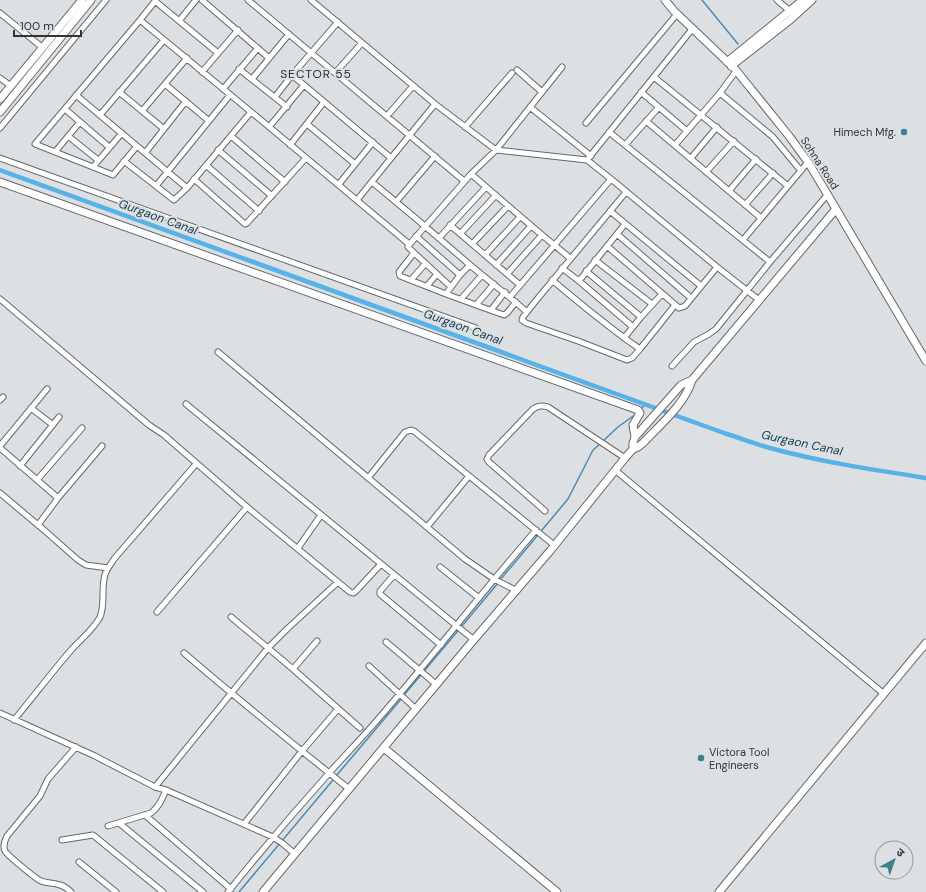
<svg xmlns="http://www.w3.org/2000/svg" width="926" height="892" font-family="'DM Sans','Noto Sans Devanagari',sans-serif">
<rect width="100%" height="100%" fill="#dde0e3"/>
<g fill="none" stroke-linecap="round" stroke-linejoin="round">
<path stroke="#4c8bb1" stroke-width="1.5" d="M702,0l36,44
M641,409l4,-5
M603,441l15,-14 18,-13
M500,580l68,-81 25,-49 7,-6
M404,695l94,-112
M336,776l66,-78
M239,892l94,-112"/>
<path stroke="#58b1e7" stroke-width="4.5" d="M0,170l724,263c16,5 31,11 46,15 51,14 104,22 156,30"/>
<defs>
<path id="street" d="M202,0l67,58
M248,0l216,181
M311,0l124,104 61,46 91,10 24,19 106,88 42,33
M777,0l13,11
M155,1l63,52
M0,13l43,35
M140,20c90,74 180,149 269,224
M179,21l17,-21
M338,22l-46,53 99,83
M239,69l48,38
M517,70l25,22
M202,72l36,-42
M335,73l27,-30
M654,77l134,109
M0,78l11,8
M252,79l37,-45
M165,84l44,37
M223,89l35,-41
M119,92l45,37
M641,92l46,39
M720,93l53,44 28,34
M76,95l111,93
M275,97l17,-22
M530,107l61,49
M65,109l44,38
M142,111l45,-53
M100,115l64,-75
M387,116l26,-30
M646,121l115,97
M586,123l91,-109
M307,124l48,40
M269,127l35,-42
M465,127l47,-54
M0,128l106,-128
M609,132l161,130
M68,136l30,24
M231,136l54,46
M290,145l34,-43
M625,145l34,-38
M675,145l45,-52 16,-22
M137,146l-24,29 -78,-31 105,-124 16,-20
M218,150l54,46
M55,152l25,-30
M145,153l41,-52
M0,158l476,170
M691,158l26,-31
M587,160l106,-132
M124,161l50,39 13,-12 64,-76
M206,165l53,46
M93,167l29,-34
M706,172l28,-31
M471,174l71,61 28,23
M194,179l51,45 2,-1 59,-65
M372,182c33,27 66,55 98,83 19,16 39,31 57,47
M339,184l34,-42
M156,186l74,-91
M729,191l27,-32
M626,192l-92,111 -11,14 -1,3 4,3 52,18 49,19 5,-2 8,-9 35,-44
M357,200l78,-96
M396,202l39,-46
M745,205l28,-32
M610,211l91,75
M450,225l70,60
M460,234l36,-39
M617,234l74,64
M416,236l44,39
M439,238l47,-51
M743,240l65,-78
M472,244l36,-38
M607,246l72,62 6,-2 32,-39
M414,253l-15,19 1,4 46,18
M485,255l35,-38
M595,260l57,44
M470,265l-10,10 -14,19 30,11 18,-21
M496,265l35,-39
M562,268l17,13 54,46
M586,271l55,46
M507,274l35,-39
M411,280l14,-16
M552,280c29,24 57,48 88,69
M579,281l46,-57
M427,286l10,-12
M451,287l-41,-38 -2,-2v-1l63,-72 25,-24 66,-83
M510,297l101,-118
M0,299l149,126 15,10 83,72 103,85 3,1 2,-1 26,-28
M461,299l21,-24
M476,305l28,10 3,-2 9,-11
M491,310l14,-18
M624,338l17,-21 21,-23
M218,352l247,207 29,20 23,12
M672,366l22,-24 15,-8 7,-5 54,-67 58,-68
M0,400l3,-3
M186,404l288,236
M31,408l22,17
M0,446l47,-57
M0,448l58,50
M20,466l39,-49
M615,470l269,224
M368,478l37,-46 6,-2 3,1 140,114
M37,480l45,-52
M0,493l44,37 34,30 8,5 22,3
M545,511l-56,-49 -2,-3 2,-4 44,-46c5,-3 8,-4 15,-2l77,51
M38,525l20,-27 44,-52
M427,527l42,-51
M298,548l23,-33
M440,567l39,31
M394,575l-13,15 -1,1v3l61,51
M157,612l90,-105
M231,617l62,52 67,59
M386,642l51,43
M184,653c37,32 75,63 113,94 17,14 35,28 52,42
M369,666l47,43
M293,669l24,-28
M0,713l95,43 60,31 11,3 107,47 9,6 13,11
M14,720c20,-24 38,-48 58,-71 9,-10 22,-20 28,-32 6,-14 0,-32 6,-45 2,-5 6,-9 8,-13l82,-95
M155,787l113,-139 19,-19 51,-47
M145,815l86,74
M119,823l84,69
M244,824l58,-73 36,-42
M108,826l43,-13c8,-6 11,-14 15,-23
M62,840l31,-5 70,57
M79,862l37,30
M71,892c-3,-3 -7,-6 -11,-7 -7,-3 -14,-1 -21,-5 -6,-4 -31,-24 -34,-29 -2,-4 0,-11 2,-15l33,-40 8,-17 28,-32
M228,892c33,-41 67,-81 102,-120 16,-18 33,-35 49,-54 53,-61 103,-126 157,-188"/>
<path id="secondary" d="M665,0l9,11 61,58 54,67 19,26 18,30 100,169
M727,62l76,-62
M731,66l59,-46 22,-20
M0,99l82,-99
M0,112l91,-112
M0,182l638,228 2,3 -7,12 2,12
M633,449v-6l2,-6 46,-52 11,-5 144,-171
M384,748l173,144
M263,892l208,-249 79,-92 75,-93 8,-9 5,-2 5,-4c17,-18 42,-39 49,-63
M719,892l207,-249"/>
</defs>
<use href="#street" stroke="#65686b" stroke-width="7"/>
<use href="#secondary" stroke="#65686b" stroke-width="9"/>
<use href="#street" stroke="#fff" stroke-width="5"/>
<use href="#secondary" stroke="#fff" stroke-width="7"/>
</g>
<g fill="#3b828a" stroke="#dde0e3" stroke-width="1.5">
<circle cx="904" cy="132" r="4"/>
<circle cx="701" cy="758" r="4"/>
</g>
<g text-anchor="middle" stroke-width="4" stroke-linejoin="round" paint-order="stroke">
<g font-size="11" fill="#313334" stroke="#dde0e3" text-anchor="end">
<text x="896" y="136">Himech Mfg.</text>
<text x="709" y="756" text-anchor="start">Victora Tool<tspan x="709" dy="13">Engineers</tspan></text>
</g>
<g font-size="11" fill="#313334" stroke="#dde0e3">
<text transform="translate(820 163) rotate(57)" y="4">Sohna Road</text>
</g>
<g font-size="12" letter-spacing="1" fill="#292c2e" stroke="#dde0e3">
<text x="316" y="78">SECTOR 55</text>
</g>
<g font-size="12" font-style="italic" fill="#133a50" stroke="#dde0e3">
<text transform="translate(158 217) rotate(20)" y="4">Gurgaon Canal</text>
<text transform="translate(463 327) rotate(20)" y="4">Gurgaon Canal</text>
<text transform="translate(802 443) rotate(12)" y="4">Gurgaon Canal</text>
</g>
</g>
<g transform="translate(894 860) rotate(40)"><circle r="19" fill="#dde0e3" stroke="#989b9d"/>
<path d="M0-3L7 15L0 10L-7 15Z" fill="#3b828a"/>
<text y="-6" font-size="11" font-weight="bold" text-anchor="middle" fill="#313334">उ</text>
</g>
<path d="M14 30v6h67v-6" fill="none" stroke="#313334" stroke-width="2"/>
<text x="20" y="30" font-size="12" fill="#313334" stroke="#dde0e3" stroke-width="3" paint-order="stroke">100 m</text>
</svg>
